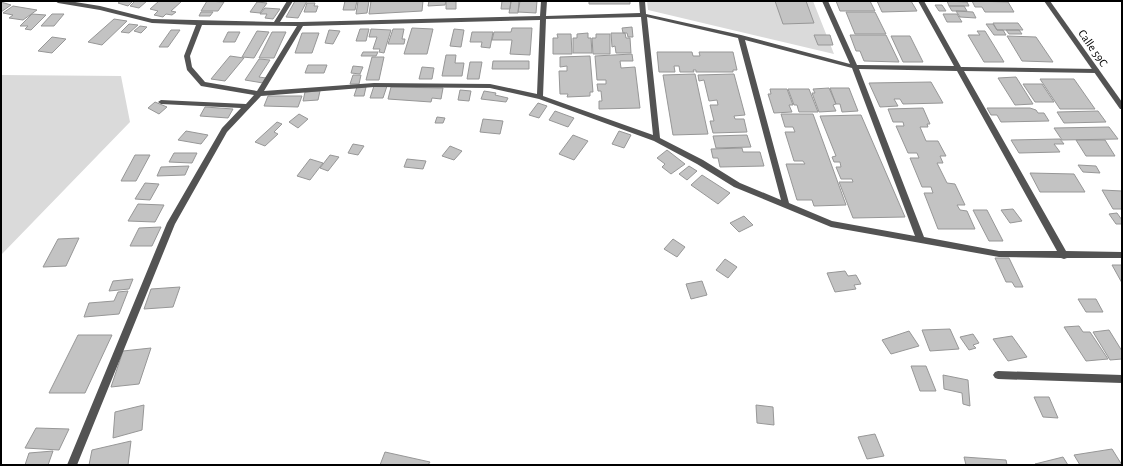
<svg xmlns="http://www.w3.org/2000/svg" width="1123" height="466" font-family="'Alegreya Sans',sans-serif">
<rect width="100%" height="100%" fill="#fff"/>
<path fill="#dadada" d="M647,1h166l21,53 -186,-44z
M1,75l120,1 9,46 -129,133z"/>
<path fill="#c3c3c3" stroke="#979797" d="M121,1h12l-5,5 -10,-3z
M135,1h12l-8,7 -9,-2z
M159,1h23l-11,10 5,1 -4,3 -6,-1 -3,3 -9,-2 4,-4 -8,-2z
M207,1l17,1 -6,9h-17z
M295,1h12l-9,17 -12,-1z
M345,1h12l-2,9h-12z
M358,1h11l-2,12 -11,1z
M371,1h52l-1,10 -53,3z
M429,1h17l-1,4 -17,1z
M446,1h10v8h-10z
M502,1h9l-1,8h-9z
M511,1h8l-1,12h-9z
M520,1h17l-1,12 -18,-1z
M589,1h41v3h-41z
M775,1h31l8,22 -31,1z
M836,1h34l5,10h-35z
M877,1h34l6,10 -35,1z
M947,1l20,1 2,4h-20z
M972,1l36,1 6,10h-29l-3,-5h-7z
M1,2l10,3 -10,7z
M257,2l10,1 -7,10 -10,-1z
M307,3h8l-1,3h4l-2,6h-12z
M935,5h7l4,6h-7z
M13,6l24,4 -14,10 -14,-2 4,-3 -10,-2z
M949,6h15l3,5h-15z
M265,8l15,1 -7,10 -8,-1 2,-4h-7z
M956,11l17,1 3,6 -16,-1z
M201,12h12l-3,4h-11z
M846,12h29l11,22h-31z
M32,14l14,1 -15,15 -6,-1 3,-3h-8z
M52,14h12l-10,12h-13z
M943,14h14l5,8h-15z
M114,19l13,2 -25,24 -14,-3z
M993,23h25l5,7h-26z
M129,24l9,1 -9,8 -8,-1z
M986,24h7l4,6h6l3,5h-12z
M140,26l7,1 -6,6 -7,-2z
M632,27l1,10h-5l-1,-4h-4l-1,-5z
M412,28l21,1 -6,25h-23z
M512,28h20l-2,27 -20,-1 2,-14h-20l2,-8h17z
M360,29h9l-3,12h-10z
M371,29l20,1 -7,23 -5,-1 1,-3h-7l4,-12h-8z
M393,29h11l-2,10h3l-1,5h-16z
M454,29l10,1 -3,17 -11,-1z
M171,30h9l-12,17h-9z
M329,30l11,1 -7,13 -8,-1z
M1006,30h13l3,4h-13z
M257,31l12,1 -15,26 -12,-1z
M977,31h8l19,31h-20l-16,-27h12z
M228,32h12l-5,10h-12z
M272,32h14l-12,26h-15z
M472,32h21l-3,16 -9,-1 1,-5h-12z
M302,33h17l-7,20h-17z
M588,33v5h3l1,15h-19v-15h4v-4z
M611,33h14l1,5h4l1,15h-15l-1,-7 -3,1z
M557,34h14l1,20h-19v-16h5z
M596,34h14v20h-17l-1,-16h4z
M814,35h16l3,10h-15z
M850,35h36l13,27 -35,-1 -4,-10h-4z
M891,36h19l13,26h-20z
M1007,36l29,1 17,25 -31,-1z
M52,37l14,2 -14,14 -14,-2z
M363,52h15l-2,4h-15z
M657,52h35l1,4h7l-1,-4h34l4,18h-4v2h-37v-2h-3l1,2h-14l-1,-6h-5l1,6h-16z
M632,54l1,7h-13l1,7 14,-1 5,41 -41,1v-8h3l-1,-10h-3l-1,-7h9v-4h-9l-2,-24z
M446,55h10l-1,8h9l-2,13h-20z
M230,56l14,2 -19,23 -14,-2z
M590,56l3,36h-3v4l-23,1 1,-3h-8l-1,-23h8v-5l-7,1v-10z
M372,57h12l-5,23h-13z
M259,59l11,1 -11,17 7,1 -3,5 -18,-3z
M493,61h36v8h-37z
M470,62h12l-3,17h-12z
M308,65h19l-3,8h-19z
M353,66l10,1 -3,7 -9,-1z
M422,67l12,1 -2,11h-13z
M695,74l13,60 -35,1 -10,-60z
M734,74l11,41 -11,1 1,3h9l3,13 -34,1 -3,-12h4l-4,-16h8l-1,-5 -8,1 -5,-21 -5,1 -1,-6z
M353,75h8l-2,9h-9z
M1016,77l17,27 -18,1 -17,-27z
M1040,79h34l21,30h-35z
M931,82l12,21 -40,1 -3,-5h-6l4,7 -18,1 -11,-24z
M1023,84h19l12,18h-19z
M374,86h13l-4,12h-13z
M357,87h9l-2,9h-10z
M391,87l52,1 -2,11 -9,-1 -1,4 -43,-3z
M829,88l7,16 -3,1 3,6 -17,1 -7,-19h3l-2,-4z
M830,88h19l9,23 -16,1 -2,-8h-4z
M770,89h17l6,16h-4l3,7 -18,1 -6,-19h3z
M788,89h21l9,23h-19l-2,-7h-3z
M460,90l11,1 -2,10 -11,-1z
M320,91l-2,9 -15,1 2,-9z
M484,91l12,2 -1,2 13,3 -2,4 -25,-3z
M268,96h34l-4,11 -34,-1z
M155,102l12,5 -8,7 -11,-6z
M538,103l9,3 -8,12 -10,-3z
M205,107l28,2 -5,9 -28,-2z
M923,108l7,16h-3l1,3h-8l6,14h12l8,15h-6l3,7h-6l10,20 8,1 10,21h-8l3,5 7,1 8,18h-37l-14,-36h9l-2,-6h-9l-12,-29h9l-2,-5h-9l-12,-27h8l-1,-4h-10l-5,-13z
M987,108h43l6,2 2,3h6l5,8 -48,1 -4,-7h-6z
M555,111l19,7 -6,9 -19,-7z
M1098,111l8,11 -42,1 -7,-11z
M299,114l9,5 -10,9 -9,-6z
M781,114h32l33,91 -32,1 -2,-6h-15l-11,-36h19l-2,-3h-9l-9,-29h10l-2,-5h-8z
M861,115l44,102 -52,1 -14,-36h14l-1,-3h-11l-5,-12h5l-1,-5h-6l-2,-5 4,-1 -16,-40z
M437,117l8,1 -2,5h-8z
M483,119l20,2 -3,13 -20,-2z
M277,122l5,2 -8,8 4,2 -13,12 -10,-4z
M1109,127l9,12 -56,1 -8,-12z
M186,131l22,4 -7,9 -23,-4z
M619,131l12,4 -7,13 -12,-4z
M573,135l15,6 -14,19 -15,-6z
M747,135l4,12 -35,1 -3,-12z
M1060,139l4,5h-10l6,8 -41,1 -8,-13z
M1076,140h29l10,16h-29z
M353,144l11,2 -6,9 -10,-2z
M450,146l12,5 -8,9 -12,-4z
M742,148l1,4h17l4,14 -44,1 -2,-9h-5l-2,-9z
M667,150l18,14 -14,10 -9,-7 3,-3 -8,-6z
M174,153h23l-5,10 -23,-1z
M135,155h15l-14,26h-15z
M330,155l9,2 -11,14 -8,-3z
M310,159l13,4 -13,17 -13,-4z
M407,159l19,2 -3,8 -19,-2z
M1078,165l18,1 4,7 -17,-1z
M189,166l-4,9 -28,1 4,-9z
M689,166l8,5 -10,9 -8,-6z
M1030,173l44,1 11,18h-45z
M702,175l28,18 -12,11 -27,-19z
M145,183l14,1 -9,16 -15,-1z
M1102,190l20,1v18h-9z
M138,204l26,1 -9,17 -27,-1z
M1013,209l9,12 -12,2 -9,-13z
M973,210h14l16,31h-14z
M1117,213l5,7v4h-6l-7,-10z
M744,216l9,9 -14,7 -9,-9z
M161,227l-9,19h-22l9,-18z
M79,238l-13,28 -23,1 15,-28z
M673,239l12,8 -8,10 -13,-8z
M995,258h14l14,29h-8l-3,-5h-6z
M725,259l12,8 -9,11 -12,-8z
M1112,265h10v18z
M845,271l3,5 8,-1 5,9 -7,1 2,4 -21,3 -8,-19z
M133,279l-4,10 -20,2 4,-10z
M702,281l5,14 -16,4 -5,-15z
M180,287l-7,20 -29,2 7,-20z
M128,291l-9,23 -35,3 5,-14 25,-2 4,-9z
M1078,299h18l7,13h-17z
M1079,326l4,6h7l18,27 -22,2 -22,-34z
M950,329l9,20 -29,2 -8,-21z
M1109,330l13,21v8l-12,1 -17,-28z
M909,331l10,15 -28,8 -9,-14z
M973,334l6,9 -6,2 3,3 -7,2 -9,-13z
M78,335h34l-27,58h-36z
M1012,336l15,21 -19,4 -15,-22z
M151,348l-12,36 -28,3 12,-36z
M911,366h15l10,25h-16z
M943,375l25,5 2,26 -7,-2 -1,-11 -18,-4z
M1034,397h15l9,21 -15,-1z
M144,405l-2,25 -29,8 2,-26z
M756,405l17,2 1,18 -17,-2z
M36,428l33,1 -10,21 -34,-2z
M875,434l9,22 -17,3 -9,-22z
M131,441l-3,24h-39l3,-15z
M1112,449l10,16h-42l-6,-10z
M53,451l-5,14h-23l4,-12z
M385,452l45,10 -2,3h-48z
M964,457l42,3 1,5h-41z
M1063,457l5,8 -33,-1z"/>
<g fill="none" stroke-linecap="round" stroke-linejoin="round">
<path fill="#535353" fill-rule="evenodd" d="M55,1h14l31,5 52,13 122,3 13,-21h6l-13,21h21l239,-6 1,-15h6l-1,15 94,-3 -1,-12h6l1,13 95,21 109,29 -28,-63h6l29,64 97,1 -36,-65h6l37,66 137,2 1,2 -3,2 -132,-2 102,180 56,1v6h-55l-3,1 -3,-1 -62,-1 -168,-30 -97,-40 -37,-23 -43,-23 -115,-42 -49,-11 -116,-1 -113,9 -34,36 -52,92 -98,241h-10l100,-242 55,-95 19,-20 -80,-4 -3,-2 3,-2 85,4 8,-9 -53,-9 -14,-16 -3,-14 12,-31 -44,-2 -52,-13 -42,-7zM641,17l12,118 -110,-39 3,-77zM647,17l91,21 43,162 -41,-17 -37,-23 -43,-22zM540,20l-3,74 -47,-10 -116,-1 -110,8 39,-65zM202,25l95,1 -40,65 -52,-9 -13,-15 -2,-11zM745,40l107,28 63,168 -83,-15 -43,-18zM859,69l98,2 100,180h-58l-75,-14z
M998,371l124,4v8l-124,-4 -3,-1 -2,-3 2,-3z"/>
<path fill="#535353" fill-rule="evenodd" d="M1044,1h6l72,101v7h-2z"/>
</g>
<g text-anchor="middle" stroke-width="3" stroke-linejoin="round" paint-order="stroke">
<g font-size="12" fill="#000" stroke="#fff">
<text transform="translate(1093 48) rotate(55)" y="4">Calle 59C</text>
</g>
</g>
<rect width="1123" height="466" fill="none" stroke="#000000" stroke-width="4"/>
</svg>
